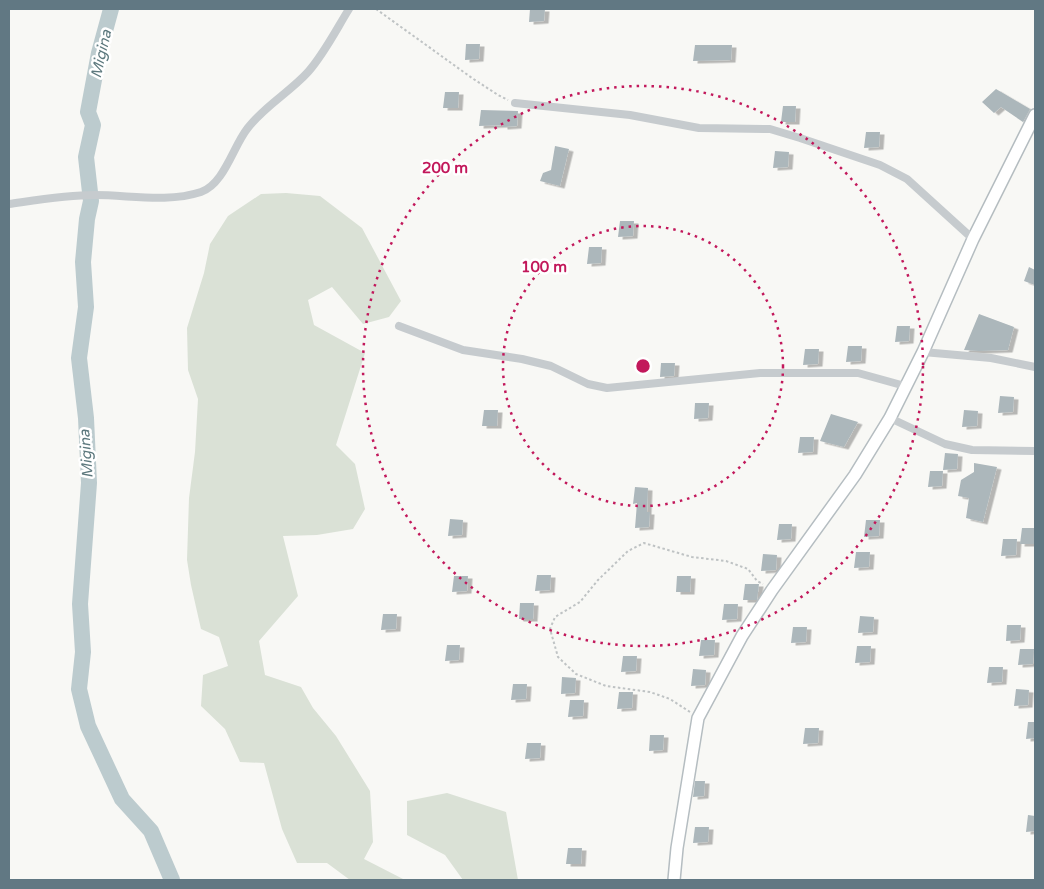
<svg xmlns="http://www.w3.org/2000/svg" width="1044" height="889" font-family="'Varela Round',sans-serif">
<defs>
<filter id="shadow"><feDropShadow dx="4.5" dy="2.5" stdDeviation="0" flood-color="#0004"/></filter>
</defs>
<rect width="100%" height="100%" fill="#f8f8f5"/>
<path fill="#dae1d6" d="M286,193l34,3 42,32 39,73 -12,16 -26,7 -31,-37 -24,13 6,25 51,28 -29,92 19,19 10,45 -12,20 -36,6 -34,1 15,60 -39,45 6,34 36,12 12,21 23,28 34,55 3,51 -9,17 41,21h-55l-23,-17h-30l-15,-34 -18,-66 -24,-1 -15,-33 -24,-23 2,-31 25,-9 -9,-29 -18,-8 -10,-44 -4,-25 2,-62 6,-46 3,-53 -10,-29 -1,-42 17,-55 6,-29 18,-28 33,-22z
M447,793l59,19 12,68h-55l-18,-25 -38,-20v-34z"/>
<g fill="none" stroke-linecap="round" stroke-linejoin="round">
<path stroke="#bccbce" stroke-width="16" d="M111,9l-12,44 -11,59 5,13 -7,32 5,44 -4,18 -4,43 3,45 -7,51 7,60 3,65 -9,121 3,48 -4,37 9,37 34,73 29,32 21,49"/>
</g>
<path fill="#acb7bb" filter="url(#shadow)" d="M530,9h15l-1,12 -15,1z
M466,44h14l-1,15 -14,1z
M695,45h37l-1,15 -38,1z
M996,89l34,20 -7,13 -22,-15 -7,6 -12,-11z
M445,92h14l-1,16h-15z
M783,106h13l-1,16h-14z
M481,110l37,1 -1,15 -14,1v-2l-24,1z
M866,132h14l-1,15 -15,1z
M555,146l14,3 -9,37 -20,-5 3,-8 8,-3z
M775,151l14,1 -1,15 -15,1z
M620,221h14l-1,15 -15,1z
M589,247h13l-1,16 -14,1z
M1029,267l6,3v15l-11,-4z
M979,314l35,13 -6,23 -29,1 -15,-1z
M897,326h13l-1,15 -14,1z
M848,346h14l-1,15 -15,1z
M805,349h14l-1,15 -15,1z
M661,363h14l-1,13 -14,1z
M1000,396l14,1 -1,15 -15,1z
M695,403h14l-1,15 -14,1z
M484,410h14l-1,16h-15z
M964,410l14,1 -1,15 -15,1z
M831,414l27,8 -14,25 -24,-6z
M800,437h14l-1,15 -15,1z
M945,453l13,1 -1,15 -14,1z
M974,463l23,4 -14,55 -17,-4 3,-20 -11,-2 3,-16 13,-8z
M930,471h13l-1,15 -14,1z
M635,487l13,1 -1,24h3l-1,15 -14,1 2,-25 -4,1z
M450,519l13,1 -1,15 -14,1z
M866,520h14l-1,16 -15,1z
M779,524h13l-1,15 -14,1z
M1022,528h13v16h-15z
M1003,539h14l-1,16 -15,1z
M856,552h14l-1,15 -15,1z
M763,554l14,1 -1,15 -15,1z
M537,575h14l-1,15 -15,1z
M454,576h14l-1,15 -15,1z
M677,576h14l-1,16h-14z
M745,584h14l-2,16h-14z
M520,603h14l-1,16h-14z
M724,604h14l-1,15 -15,1z
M383,614h14l-1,15 -15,1z
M860,616l14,1 -1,15 -15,1z
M1007,625h14l-1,15 -14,1z
M793,627h14l-1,15 -15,1z
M701,640h14l-1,15 -15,1z
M447,645h13l-1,15 -14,1z
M857,646h14l-1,16 -15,1z
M1020,649h14l-1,15 -15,1z
M623,656h14l-1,15 -15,1z
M989,667h14l-1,15 -15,1z
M693,669l13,1 -1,15 -14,1z
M562,677l14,1 -1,15 -14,1z
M513,684h14l-1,15 -15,1z
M1016,689l13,1 -1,15 -14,1z
M619,692h14l-1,16 -15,1z
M570,700h14l-1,16 -15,1z
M1028,722h7v16l-9,1z
M805,728h14l-1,15 -15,1z
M650,735h14l-1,15 -14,1z
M527,743h14l-1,15 -15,1z
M695,781h10l-1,15 -11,1z
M1028,815l7,1v15l-9,1z
M695,827h14l-1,15 -15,1z
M568,848h14l-1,16h-15z"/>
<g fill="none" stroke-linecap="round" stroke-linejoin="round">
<defs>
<path id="secondary" d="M674,880l3,-32 21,-130 44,-82 30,-46 83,-115 35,-57 33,-66 50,-113 62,-124"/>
</defs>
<use href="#secondary" stroke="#b5bdc1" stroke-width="14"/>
<path stroke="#bfc3c4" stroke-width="2" stroke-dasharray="2.5 2.5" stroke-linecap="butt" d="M376,9l96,69 26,17 10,5
M690,712l-20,-13 -20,-7 -44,-6 -30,-12 -18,-17 -8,-28 5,-12 25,-15 18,-22 30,-29 16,-8 48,14 34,4 22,8 9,12 6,3"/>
<path stroke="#c6cbce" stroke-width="8" d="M515,103l115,12 69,13 71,1 30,9 80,27 27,14 66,60
M9,204c28,-4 57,-9 86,-9 35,0 72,8 106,-3 23,-8 32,-45 46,-63 17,-23 42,-36 61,-57 16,-18 28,-42 41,-63
M399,326l64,24 59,9 29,7 37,18 19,4 153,-15h98l47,13
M923,352l68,6 44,9
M890,418l55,26 27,6 63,1"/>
<use href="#secondary" stroke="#fff" stroke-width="11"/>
</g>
<g fill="none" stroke="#c2185b" stroke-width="2.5" stroke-dasharray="2.5 5">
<circle cx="643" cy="366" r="140"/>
<circle cx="643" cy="366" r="280"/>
</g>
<g text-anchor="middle" stroke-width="5" stroke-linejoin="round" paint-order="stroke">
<g font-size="15" font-style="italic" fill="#5c787d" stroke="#fff">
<text transform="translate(101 54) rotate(-77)" y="5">Migina</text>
<text transform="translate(86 454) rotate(-94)" y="5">Migina</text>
</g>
</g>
<circle cx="643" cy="366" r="8" fill="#c2185b" stroke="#fff" stroke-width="2.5"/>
<g font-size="15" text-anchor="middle" font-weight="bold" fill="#c2185b" stroke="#fff" stroke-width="5" stroke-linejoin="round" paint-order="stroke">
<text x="445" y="173">200 m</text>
<text x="544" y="272">100 m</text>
</g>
<rect width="1044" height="889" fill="none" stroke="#617883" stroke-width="20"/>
</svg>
